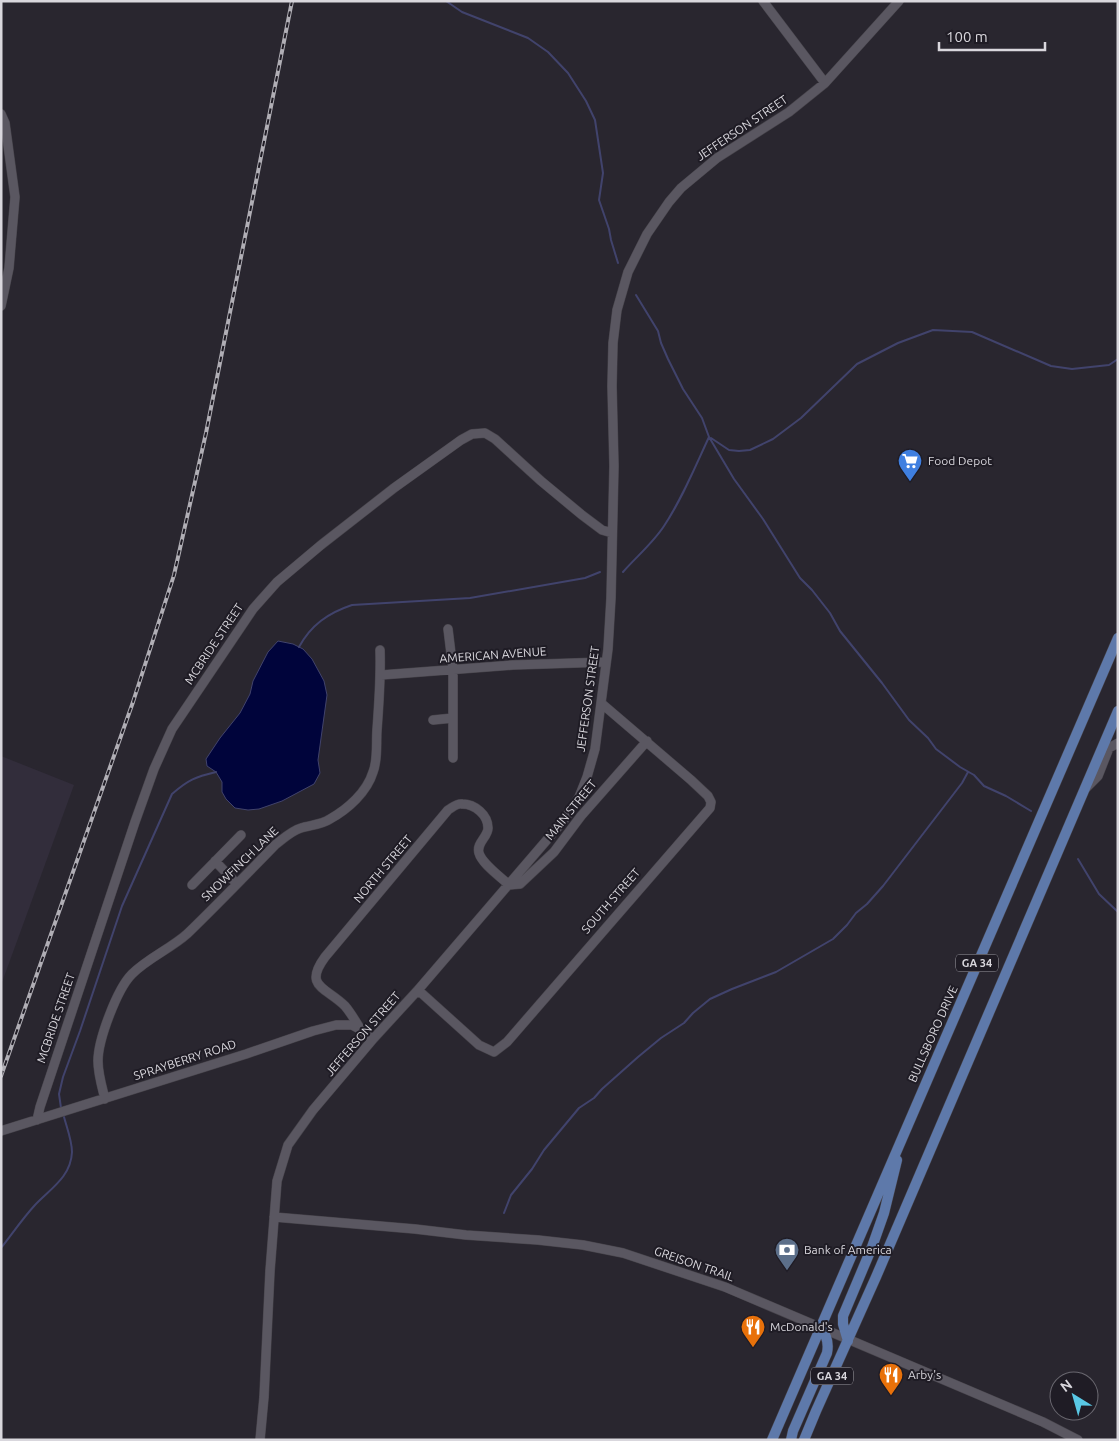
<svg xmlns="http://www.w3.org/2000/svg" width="1119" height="1441" font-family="Ubuntu,sans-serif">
<rect width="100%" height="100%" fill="#29262f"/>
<path fill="#322d3b" d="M1,756l73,29 -73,200z"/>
<path fill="#00043b" stroke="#41436c" d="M278,641l15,3 10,5 9,10 12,22 3,14 -9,65 2,13 -6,11 -32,17 -23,8 -11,1 -13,-2 -9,-9 -4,-7v-10l-6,-10 -9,-6 -1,-7 14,-21 20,-25 10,-19 3,-13 15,-29z"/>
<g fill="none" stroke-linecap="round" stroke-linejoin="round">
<path stroke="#41436c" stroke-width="2" d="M446,1l16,11 66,26 20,14 20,21 18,28 9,19 8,53 -4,27 10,29 2,11 7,23
M636,295l22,36 3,12 7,16 15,30 19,29 7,19 25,42 29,40 37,59 12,12 18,23 10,18 42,52 27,37 19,18 8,11 24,18 14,8 10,11 22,10 25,15
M711,438l18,12 10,1 11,-1 23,-11 28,-21 56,-54 41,-21 35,-13 39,2 79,34 21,3 37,-4 9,-6
M623,572c13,-15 30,-29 41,-46 18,-27 31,-59 45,-89
M299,647c12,-22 29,-34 53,-42l118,-7 115,-20 15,-6
M1078,859l21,35 19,18
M61,1108l-2,-14 4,-17 17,-46 42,-125 50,-112c16,-14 23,-17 44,-22
M504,1213l7,-18 21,-26 12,-19 35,-42 15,-10 8,-9 36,-32 23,-19 23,-15 9,-10 17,-14 22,-10 44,-17 57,-33 14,-14 9,-12 11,-9 16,-18 79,-103 6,-11
M1,1248c11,-14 22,-30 34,-43 15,-16 36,-28 37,-53 0,-11 -5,-24 -8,-35"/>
<defs>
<path id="minor" d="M763,1l62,82
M1,114l4,9 10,74 -6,71 -8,38
M448,629l5,41v88
M381,675l132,-10 93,-3
M433,720l20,-2
M1086,788l12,-12 11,-28 9,-5
M215,861l22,23
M192,885l49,-50
M418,990l61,55 15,7 13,-10 203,-234 1,-6 -3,-6 -17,-16 -90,-77
M361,1030c-5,-8 -10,-17 -16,-24 -19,-19 -42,-19 -20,-49l123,-147c5,-3 9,-7 14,-6 13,0 26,11 26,24 0,9 -12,15 -9,25 3,11 22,24 30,32l11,-1 34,-32 27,-36 66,-75
M105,1099c-3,-12 -7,-25 -7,-38 0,-21 19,-72 34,-87 16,-16 38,-25 55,-40 30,-29 59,-59 88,-89 8,-6 16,-14 26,-17 9,-3 20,-3 29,-9 18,-10 37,-27 43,-47 5,-12 3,-28 4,-42 2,-27 4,-53 3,-80
M37,1120l3,-13 95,-285 19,-53 18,-40 81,-120 24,-27 44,-37 73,-57 67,-48 11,-6 13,-1 10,6 46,42 41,34 20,15 10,3
M1,1131l245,-77 67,-23 23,-6h16l9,5 12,9
M274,1217l141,12 51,6 72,5 45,5 40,8 102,34 318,135 35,18
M260,1440l4,-43 6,-126 7,-90 11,-36 25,-35 60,-71 45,-49 146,-170 15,-23 8,-20 8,-28 13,-100 3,-51 3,-132 -2,-80 1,-43 4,-33 11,-38 19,-38 22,-32 12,-14 36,-30 72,-46 36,-29 74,-82"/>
<path id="major" d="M848,1341l-5,-17v-8l29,-69 12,-34 13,-53
M772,1440l346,-802
M791,1440l2,-9 34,-78c2,-10 0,-18 -7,-25
M804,1440l12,-29 60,-134 242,-566"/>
</defs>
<use href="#minor" stroke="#46434a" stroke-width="10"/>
<use href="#major" stroke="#46434a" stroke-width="11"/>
<use href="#minor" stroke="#5a5761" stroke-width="9"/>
<use href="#major" stroke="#5e79aa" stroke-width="10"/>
<defs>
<path id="rail" d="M1,1076l132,-374 41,-127 32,-142 86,-432"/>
</defs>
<use href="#rail" stroke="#b0aeb5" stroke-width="4"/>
<use href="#rail" stroke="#1f1c25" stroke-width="2" stroke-dasharray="5.5" stroke-linecap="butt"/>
</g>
<defs>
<symbol id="supermarket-pin" viewBox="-11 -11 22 30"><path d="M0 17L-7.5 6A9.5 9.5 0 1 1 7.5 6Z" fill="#3f7fe0" stroke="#1f1c25"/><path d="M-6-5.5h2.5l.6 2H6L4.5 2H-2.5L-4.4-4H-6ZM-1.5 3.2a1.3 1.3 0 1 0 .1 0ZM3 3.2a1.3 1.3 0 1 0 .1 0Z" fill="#fff"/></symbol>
<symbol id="bank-pin" viewBox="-11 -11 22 30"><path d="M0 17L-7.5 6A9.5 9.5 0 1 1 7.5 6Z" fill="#5c6f8a" stroke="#1f1c25"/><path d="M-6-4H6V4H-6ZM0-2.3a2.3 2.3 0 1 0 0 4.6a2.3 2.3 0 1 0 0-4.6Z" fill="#fff"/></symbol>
<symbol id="restaurant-pin" viewBox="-11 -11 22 30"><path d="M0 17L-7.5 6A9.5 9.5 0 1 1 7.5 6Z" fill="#e8710a" stroke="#1f1c25"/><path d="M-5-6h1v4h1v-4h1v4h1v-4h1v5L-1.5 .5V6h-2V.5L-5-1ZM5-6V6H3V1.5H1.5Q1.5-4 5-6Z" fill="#fff"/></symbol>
</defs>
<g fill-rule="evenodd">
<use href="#supermarket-pin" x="896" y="447" width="28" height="38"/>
<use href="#bank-pin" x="773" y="1236" width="28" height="38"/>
<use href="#restaurant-pin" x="739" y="1313" width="28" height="38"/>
<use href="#restaurant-pin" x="877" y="1361" width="28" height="38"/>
</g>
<g text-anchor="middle" stroke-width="4" stroke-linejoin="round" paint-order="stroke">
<g fill="#1f1c25" stroke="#a19fa6" stroke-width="1">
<rect x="956" y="954.5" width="42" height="17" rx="4"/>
<rect x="811" y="1367.5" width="42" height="17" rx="4"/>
</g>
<g font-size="11" font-weight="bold" fill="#d9d7dd">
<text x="977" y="967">GA 34</text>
<text x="832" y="1380">GA 34</text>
</g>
<g font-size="12" fill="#d9d7dd" stroke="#1f1c25">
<text transform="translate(742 128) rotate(-34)" y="4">JEFFERSON STREET</text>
<text transform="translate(214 644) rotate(-56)" y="4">MCBRIDE STREET</text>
<text transform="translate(493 655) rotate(-4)" y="4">AMERICAN AVENUE</text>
<text transform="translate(588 699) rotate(-82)" y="4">JEFFERSON STREET</text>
<text transform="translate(571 810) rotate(-51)" y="4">MAIN STREET</text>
<text transform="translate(240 864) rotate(-44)" y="4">SNOWFINCH LANE</text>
<text transform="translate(383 869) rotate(-50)" y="4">NORTH STREET</text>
<text transform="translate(611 901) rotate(-49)" y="4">SOUTH STREET</text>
<text transform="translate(56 1018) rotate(-71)" y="4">MCBRIDE STREET</text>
<text transform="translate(363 1034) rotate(-49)" y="4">JEFFERSON STREET</text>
<text transform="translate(933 1034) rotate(-66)" y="4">BULLSBORO DRIVE</text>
<text transform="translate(185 1060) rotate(-18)" y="4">SPRAYBERRY ROAD</text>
<text transform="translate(694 1264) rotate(19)" y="4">GREISON TRAIL</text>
</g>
<g font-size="12" fill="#d9d7dd" stroke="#1f1c25" text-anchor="start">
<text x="928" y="465">Food Depot</text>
<text x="804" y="1254">Bank of America</text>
<text x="770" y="1331">McDonald's</text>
<text x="908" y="1379">Arby's</text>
</g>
</g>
<rect width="1119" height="1441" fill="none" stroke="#d9d7dd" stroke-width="5"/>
<g transform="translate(1074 1396) rotate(323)"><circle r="24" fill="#1f1c25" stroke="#69676f"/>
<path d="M0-4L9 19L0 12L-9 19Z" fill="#59c8e5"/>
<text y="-8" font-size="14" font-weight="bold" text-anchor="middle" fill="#d9d7dd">N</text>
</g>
<path d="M939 42v8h106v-8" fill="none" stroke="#d9d7dd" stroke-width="2.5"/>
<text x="946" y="42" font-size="15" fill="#d9d7dd" stroke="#1f1c25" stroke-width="4" paint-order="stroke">100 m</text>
</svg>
